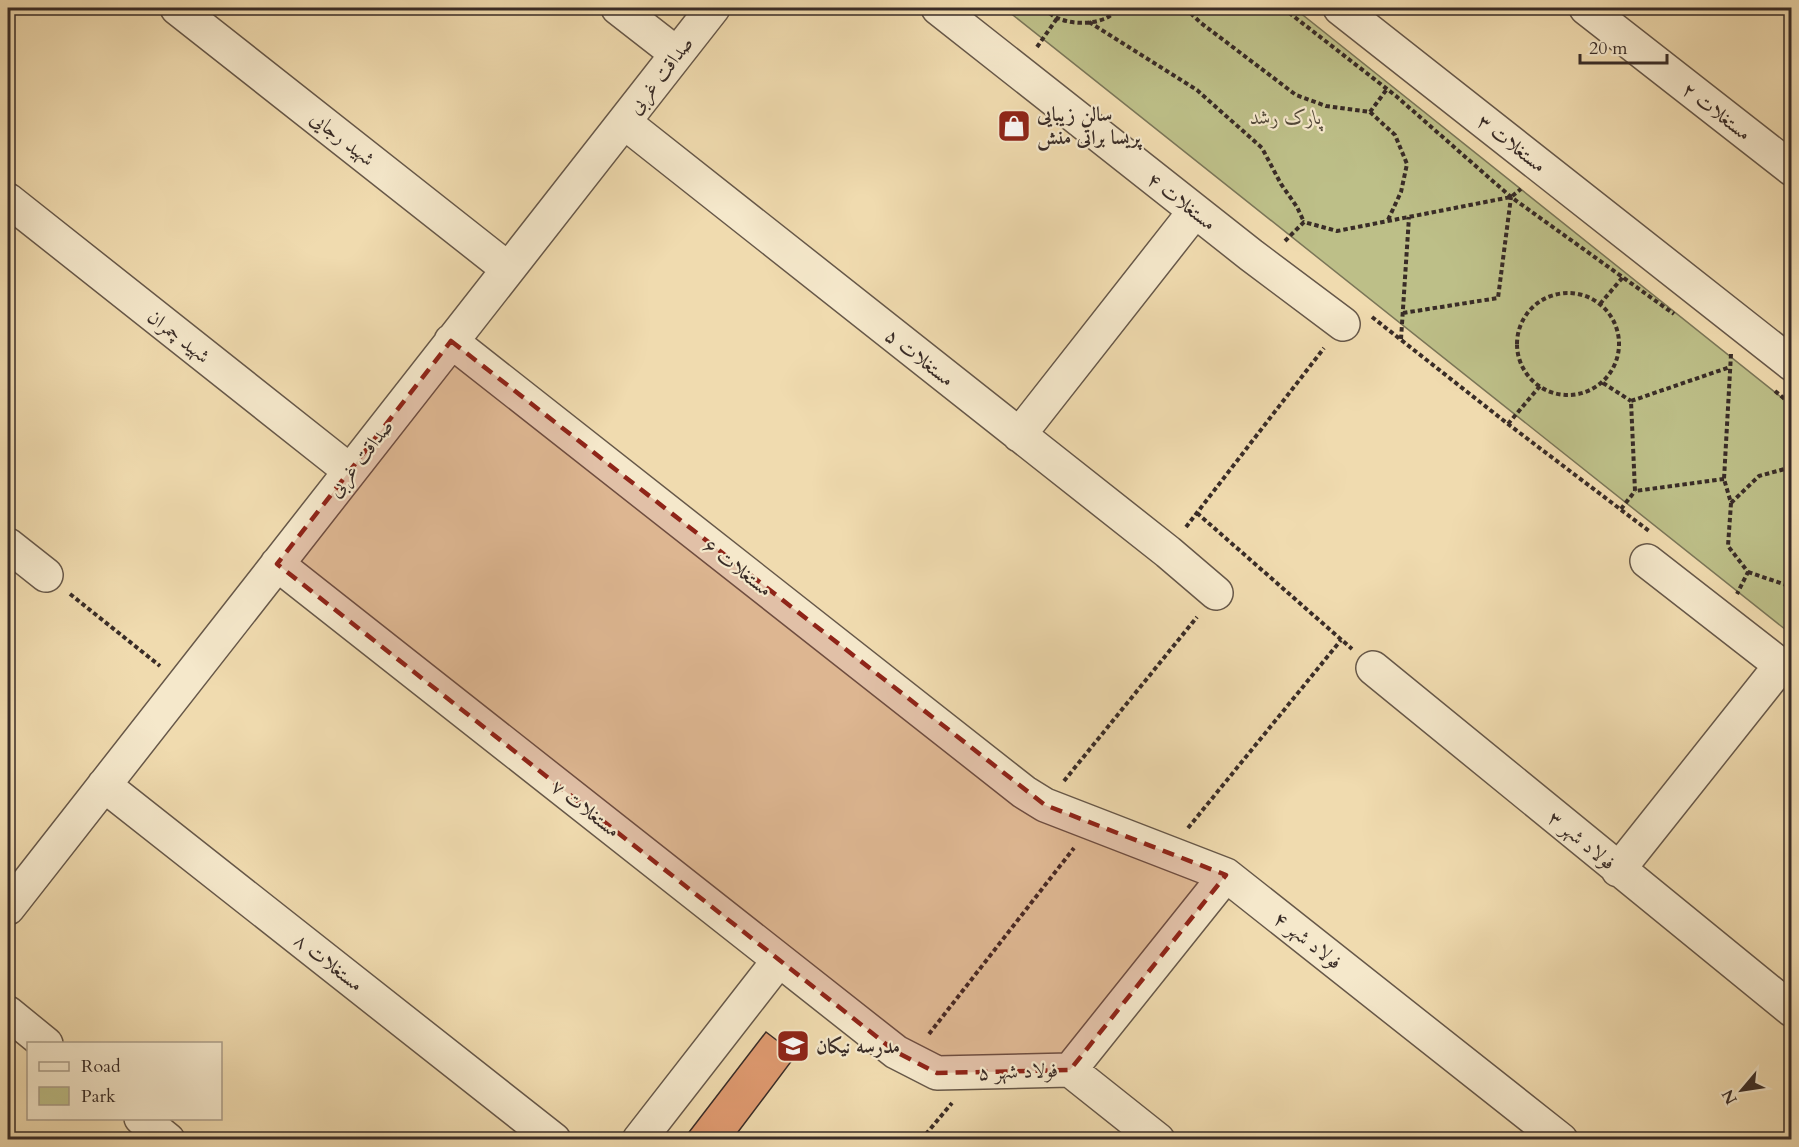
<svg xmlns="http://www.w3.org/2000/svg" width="1799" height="1147" font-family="Cardo,Amiri,serif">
<rect width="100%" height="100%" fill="#f0dbaf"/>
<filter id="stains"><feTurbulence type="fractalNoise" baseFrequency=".00333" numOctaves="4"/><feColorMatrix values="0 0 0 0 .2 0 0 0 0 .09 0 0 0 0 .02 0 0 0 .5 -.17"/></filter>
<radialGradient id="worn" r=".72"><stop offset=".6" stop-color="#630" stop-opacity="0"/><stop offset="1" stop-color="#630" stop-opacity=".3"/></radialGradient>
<path fill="#bdbf88" stroke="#7b7658" stroke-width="1.5" d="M1004,8h290l497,397v229z"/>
<path fill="#df9a70" stroke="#392c27" stroke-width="1.5" d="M766,1032l30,23 -64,85h-49z"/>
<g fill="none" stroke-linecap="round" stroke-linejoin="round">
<defs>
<path id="minor" d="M177,8l331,261
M618,8l59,46
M938,8l313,247 92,69
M1340,8l452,356
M1586,8l206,161
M624,122l544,430 48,41
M8,200l342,271
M451,341l573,451 21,13 181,70 335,265
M1019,435l176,-224
M8,545l38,30
M1647,561l145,113
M277,564l619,488 41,21 133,-3 88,70
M1373,668l419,342
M104,785l450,355
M1618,870l163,-205
M8,908l705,-900
M8,1013l38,31
M1070,1070l156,-195
M141,1118l27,22
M639,1140l140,-180"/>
</defs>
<use href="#minor" stroke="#675849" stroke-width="36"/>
<path stroke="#392c27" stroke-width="4" stroke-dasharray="4.5 3" stroke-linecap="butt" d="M1044,8c13,16 42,18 60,11 6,-2 11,-8 16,-11
M1185,8l16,15 95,72 30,11 44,6 25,23 12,29 -6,28 -14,30
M1283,8l113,88 115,101 163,117
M1089,22l108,68 65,58 19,36 16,23 7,15
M1037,47l21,-30
M1370,112l17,-23
M1285,241l19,-19 33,9 174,-34 10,-8
M1517 344a51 51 0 1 1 102 0a51 51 0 1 1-102 0Z
M1600,304l23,-27
M1403,313l95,-15 13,-101
M1372,317l136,107 141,107
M1401,339l8,-122
M1731,354l-7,125 7,24 -3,43 20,26 -11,22
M1603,383l28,18
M1775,391l17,14
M1508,424l32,-38
M1724,479l-89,12 -4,-90 99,-34
M1731,503l28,-27 33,-9
M1621,509l14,-18
M1197,513l155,136
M1186,527l138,-179
M1748,572l44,15
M70,594l90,72
M1064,781l133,-164
M1188,828l153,-188
M929,1034l145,-186
M921,1140l31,-37"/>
<use href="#minor" stroke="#f5e8cb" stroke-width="33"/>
</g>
<path fill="#8f2418" fill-opacity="0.2" stroke="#8f2418" stroke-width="4.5" stroke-dasharray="12 8" stroke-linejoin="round" d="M451,341l594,464 181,70 -156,195 -133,3 -41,-21 -619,-488z"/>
<defs>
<symbol id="shop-square" viewBox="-11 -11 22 22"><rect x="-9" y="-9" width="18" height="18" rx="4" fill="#8f2418" stroke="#f5e8cb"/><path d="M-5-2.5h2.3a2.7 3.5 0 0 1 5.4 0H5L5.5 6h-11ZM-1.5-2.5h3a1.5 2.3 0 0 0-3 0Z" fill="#fff"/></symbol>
<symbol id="school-square" viewBox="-11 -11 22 22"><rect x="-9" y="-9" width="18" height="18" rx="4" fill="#8f2418" stroke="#f5e8cb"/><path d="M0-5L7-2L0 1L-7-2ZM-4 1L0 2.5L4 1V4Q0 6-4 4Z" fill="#fff"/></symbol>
</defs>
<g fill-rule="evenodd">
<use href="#shop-square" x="995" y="107" width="38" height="38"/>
<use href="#school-square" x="774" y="1027" width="38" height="38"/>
</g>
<g text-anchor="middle" stroke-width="4.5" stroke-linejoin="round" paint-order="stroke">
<g font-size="20" fill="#392c27" stroke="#f5e8cb">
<text transform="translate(660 75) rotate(-52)" y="7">صداقت غربی</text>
<text transform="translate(1717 111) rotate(38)" y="7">مستغلات ۲</text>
<text transform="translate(343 138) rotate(38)" y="7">شهید رجایی</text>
<text transform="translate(1512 143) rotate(38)" y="7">مستغلات ۳</text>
<text transform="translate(1182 201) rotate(38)" y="7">مستغلات ۴</text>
<text transform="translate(179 336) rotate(38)" y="7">شهید چمران</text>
<text transform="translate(920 357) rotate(38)" y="7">مستغلات ۵</text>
<text transform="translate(360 458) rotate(-52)" y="7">صداقت غربی</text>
<text transform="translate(738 567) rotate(38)" y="7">مستغلات ۶</text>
<text transform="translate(586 808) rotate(38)" y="7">مستغلات ۷</text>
<text transform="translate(1582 840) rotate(39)" y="7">فولاد شهر ۳</text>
<text transform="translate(1308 940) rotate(38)" y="7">فولاد شهر ۴</text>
<text transform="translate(329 962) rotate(38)" y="7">مستغلات ۸</text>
<text transform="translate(1018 1071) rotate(-2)" y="7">فولاد شهر ۵</text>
</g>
<g font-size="20" font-weight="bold" fill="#392c27" stroke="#f5e8cb" text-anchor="start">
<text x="1037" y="121">سالن زیبایی<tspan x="1037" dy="23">پریسا براتی منش</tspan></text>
<text x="816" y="1053">مدرسه نیکان</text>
</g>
<g font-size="20" font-style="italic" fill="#53493a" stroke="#f5e8cb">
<text x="1286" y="124">پارک رشد</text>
</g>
</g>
<rect width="1799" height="1147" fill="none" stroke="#f0dbaf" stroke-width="30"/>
<rect x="9" y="9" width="1781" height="1129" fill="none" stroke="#392c27" stroke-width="3"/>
<rect x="15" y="15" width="1769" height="1117" fill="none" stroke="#392c27" stroke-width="1.5"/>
<rect x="27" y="1042" width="195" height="78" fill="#f5e8cb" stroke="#aa9d89" stroke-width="1.5"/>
<rect x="39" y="1062" width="30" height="9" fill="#f5e8cb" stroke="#aa9d89" stroke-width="1.5"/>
<text x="81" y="1072" font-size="18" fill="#392c27">Road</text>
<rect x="39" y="1087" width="30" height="18" fill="#bdbf88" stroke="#aa9d89" stroke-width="1.5"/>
<text x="81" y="1102" font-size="18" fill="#392c27">Park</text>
<g transform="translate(1742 1090) rotate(241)" stroke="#f5e8cb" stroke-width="4.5" paint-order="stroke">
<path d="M0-4.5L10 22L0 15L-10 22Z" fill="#392c27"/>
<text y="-9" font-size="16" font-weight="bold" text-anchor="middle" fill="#392c27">N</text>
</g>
<path d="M1580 54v9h87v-9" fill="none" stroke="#392c27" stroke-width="3"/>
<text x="1589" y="54" font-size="18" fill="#392c27" stroke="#f5e8cb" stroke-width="4.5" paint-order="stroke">20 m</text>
<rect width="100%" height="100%" filter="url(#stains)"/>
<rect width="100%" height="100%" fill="url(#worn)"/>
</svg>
